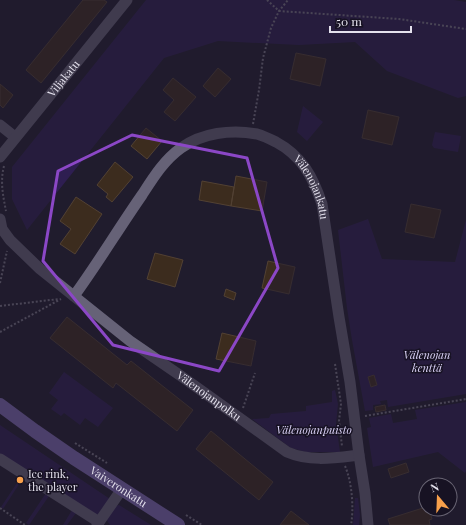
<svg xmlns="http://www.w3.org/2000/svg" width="466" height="525" font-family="'Playfair Display',serif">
<rect width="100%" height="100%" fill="#201c2d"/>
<path fill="#2e1e51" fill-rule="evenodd" d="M146,0h308l12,2v94l-8,2 -71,-27 -32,-29 -56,3 -81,-4 -54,17 -137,172 -15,-31v-32z
M303,106l20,16 -16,19 -10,-9z
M435,132l26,4 -3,16 -24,-4 -2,-3z
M368,219l14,40 73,3 11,-42v174l-78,13 -1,-7 -7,1 1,3 -8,1v5l-8,1 -13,-71 -5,-32 -9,-78zM374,375l3,10 -6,2 -3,-10z
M64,372l49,36 -15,19 -13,-9 -5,7 -16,-12 -3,3 -10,-7 7,-9 -9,-7z
M335,390l3,14 -2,20 4,28h-34l-15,-4 -39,-29 17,-1 2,-4 35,-3v-5l26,-4v-11z
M466,402v69l-1,2 -27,-21 -65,15 -6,-39 4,-1 -2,-9 22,-4 2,9 24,-4 -2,-9z
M0,425l110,74 -13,16 -97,-61z
M21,477l2,1 -20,31 -2,-2z
M46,493l3,3 -20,29 -3,-2z
M355,498h3l2,17 -1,10h-6z
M119,505l32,20h-41l-4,-6 9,-13z
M72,510l4,3 -9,12h-4z"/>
<path fill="#3c2c1e" stroke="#524133" d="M83,0h21l3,2 -66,81 -15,-13z
M296,53l30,6 -6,27 -30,-7z
M218,68l13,11 -16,18 -12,-11z
M173,78l23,19 -21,24 -11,-9 10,-12 -11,-10z
M0,84l13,11 -10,13 -3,-3z
M368,110l31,7 -7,28 -30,-7z
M146,128l16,13 -15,18 -16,-13z
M115,162l18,15 -21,25 -6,-5 2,-3 -11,-9z
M236,176l31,6 -5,29 -31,-5z
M202,181l32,6 -3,19 -32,-6z
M76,197l26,17 -27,40 -15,-10 11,-15 -11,-8z
M411,204l30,6 -7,28 -29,-6z
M155,253l28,7 -8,27 -28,-8z
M268,261l27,6 -6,27 -27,-6z
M226,289l10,4 -2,7 -10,-4z
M67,317l60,48 4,-4 62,49 -16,21 -61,-48 -3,5 -63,-50z
M222,333l34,8 -5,25 -35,-7z
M374,375l3,10 -6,2 -3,-10z
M385,405l1,5 -10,2 -1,-5z
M211,431l62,51 -14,18 -63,-51z
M406,463l3,9 -18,6 -3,-9z
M426,507v2h3l3,10 -3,1 1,5h-40l-2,-6z
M291,511l18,14h-29z"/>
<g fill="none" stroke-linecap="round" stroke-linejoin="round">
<path stroke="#7a7786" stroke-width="2" stroke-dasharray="2 2" stroke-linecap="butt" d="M267,0l12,11 120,8 67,10
M253,124l6,-34 4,-32 8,-30 8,-17 9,-11
M4,166c-4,15 -1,30 2,45
M0,283l7,-32
M0,306l59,-7
M0,332l61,-33
M335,364l6,40 -2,17 3,25
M243,408l12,-35
M365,416l101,-17
M75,443l32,20
M345,466c7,16 9,42 6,59
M0,508l25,17
M186,515l16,10"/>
<g stroke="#666277" stroke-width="11">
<path d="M0,125l15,12"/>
<path id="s1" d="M0,157l127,-157"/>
<path id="s2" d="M0,219l2,10 8,11 30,29 90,72 51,35 106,76c23,10 47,6 72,3"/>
<path id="s3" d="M74,296c24,-33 45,-68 68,-101 11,-17 22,-35 39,-47 21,-15 50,-19 76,-14 7,2 13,5 19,8 26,14 37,35 46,62l17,113 11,65 9,73 6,38 3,32"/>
<path d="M0,459l99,63"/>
<path d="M97,525l25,-36"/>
</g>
<path stroke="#7f6bb3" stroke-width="14" id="s4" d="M0,405l35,26 39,27 104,67"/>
</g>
<path d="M0 0H466V525H0ZM132,135l115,23 31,110 -59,103 -106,-26 -70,-84 15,-90z" fill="#201c2d" fill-opacity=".55" fill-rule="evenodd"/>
<path fill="none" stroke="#8b47c6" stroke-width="3" stroke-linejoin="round" d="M132,135l115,23 31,110 -59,103 -106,-26 -70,-84 15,-90z"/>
<circle fill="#f8a04b" stroke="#171223" stroke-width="1.5" cx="20" cy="480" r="4"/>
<g text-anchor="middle" stroke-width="3" stroke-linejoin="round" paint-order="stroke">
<g font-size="11" fill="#e4e1ed" stroke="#171223">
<text dy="4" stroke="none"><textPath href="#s1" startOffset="101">Viljakatu</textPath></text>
<text dy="4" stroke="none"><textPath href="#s3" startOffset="343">Välenojankatu</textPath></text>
<text dy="4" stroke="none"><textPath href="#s2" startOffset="277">Välenojanpolku</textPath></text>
<text dy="4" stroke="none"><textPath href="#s4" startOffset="144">Vaiveronkatu</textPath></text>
</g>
<g font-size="11" font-style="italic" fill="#dad2f6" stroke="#171223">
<text x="427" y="359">Välenojan<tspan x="427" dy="13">kenttä</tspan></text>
<text x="314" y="434">Välenojanpuisto</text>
</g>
<g font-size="11" fill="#e4e1ed" stroke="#171223" text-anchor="start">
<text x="28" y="478">Ice rink,<tspan x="28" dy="13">the player</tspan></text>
</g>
</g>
<g transform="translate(438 497) rotate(341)"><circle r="19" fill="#171223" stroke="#696574"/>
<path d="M0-3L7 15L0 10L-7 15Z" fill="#f8a04b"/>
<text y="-6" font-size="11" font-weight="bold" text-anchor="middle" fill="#e4e1ed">N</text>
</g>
<path d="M330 26v6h81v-6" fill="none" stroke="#e4e1ed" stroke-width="2"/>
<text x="336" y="26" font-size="12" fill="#e4e1ed" stroke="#171223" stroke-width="3" paint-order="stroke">50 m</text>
</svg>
